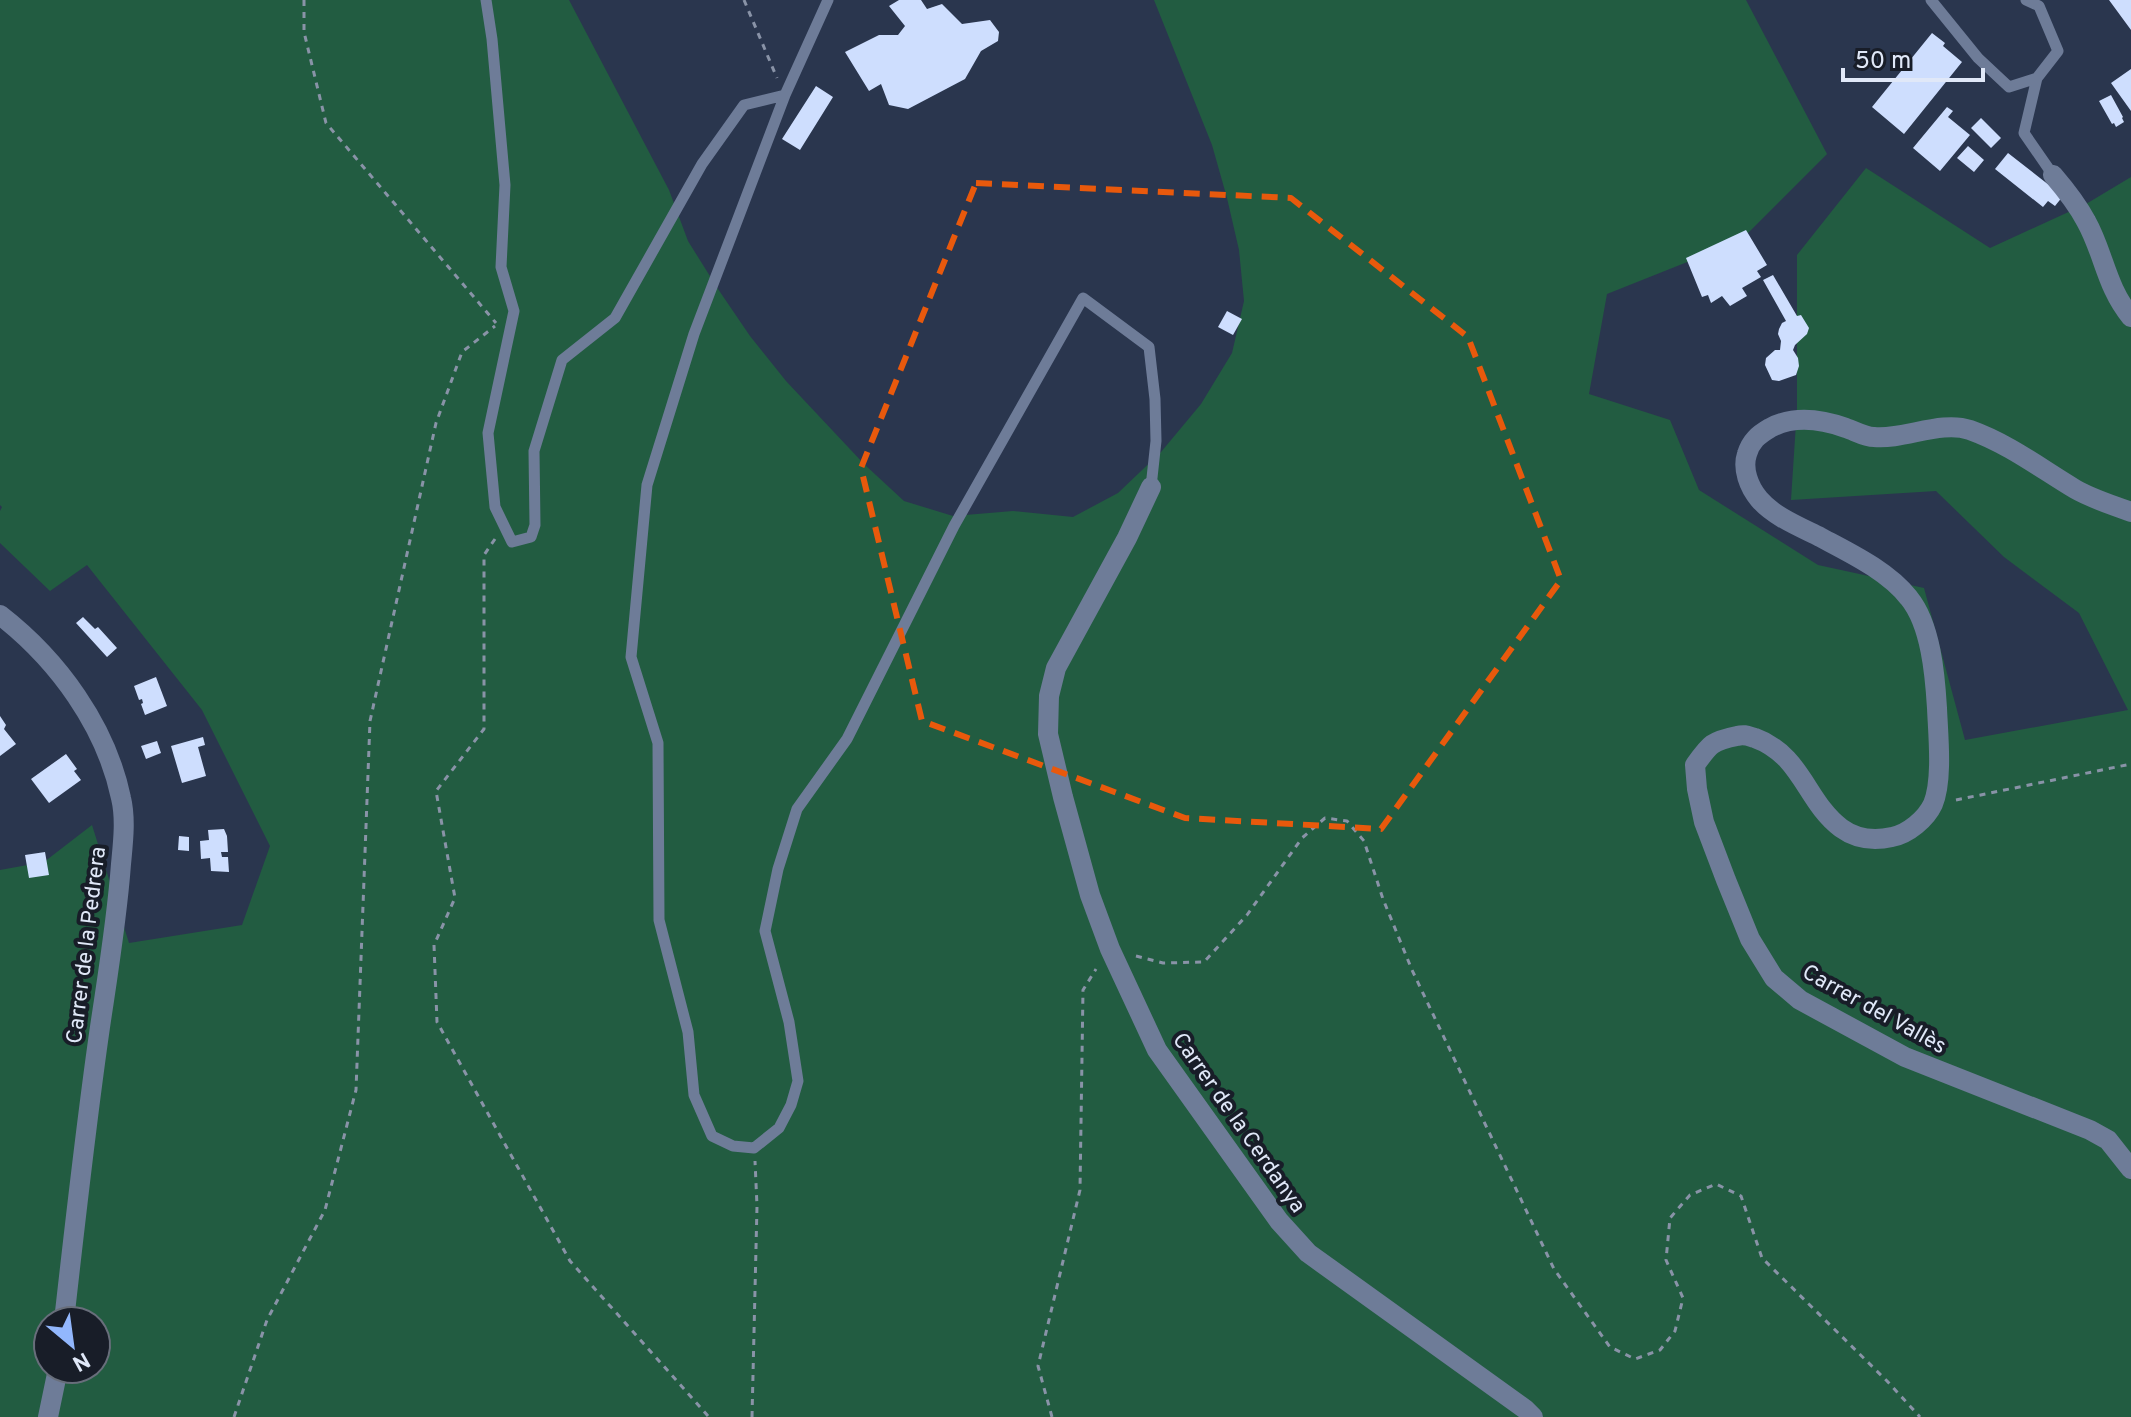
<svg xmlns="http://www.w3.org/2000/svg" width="2131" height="1417" font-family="Overpass,sans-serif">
<rect width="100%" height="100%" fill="#2a364e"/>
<path fill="#225c41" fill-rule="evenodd" d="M0,0h569l100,190 19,51 30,48 32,47 36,45 78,83 40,37 49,15 60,-5 60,6 45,-24 43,-41 40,-48 31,-51 12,-52 -5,-51 -12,-52 -15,-53 -58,-145h592l81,154 -87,87 -133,53 -18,100 81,26 29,70 119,75 106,23 41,152 163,-30 -49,-97 -75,-56 -68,-66 -145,9 6,-92v-153l69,-87 124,80 96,-44 45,-27v1240h-2131v-547l44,-8 48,-37 37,118 113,-18 28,-79 -68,-136 -115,-145 -37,26 -50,-48v-32l2,-4 -2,-2zM48,1321h48v48h-48z"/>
<path fill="#cedefe" d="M899,0h22l6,9 15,-5 20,20 28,-4 9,12 -1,9 -17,10 -16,28 -57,30 -19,-4 -8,-21 -12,7 -24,-39 34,-17h19l7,-9 -16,-20z
M2109,0h22v30z
M1932,33l13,10 -2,3 19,16 -58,72 -32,-27z
M2131,69v42l-20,-28z
M816,86l17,11 -33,53 -18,-11z
M2111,95l12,22 -1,1 2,4 -8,5 -2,-4 -2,1 -13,-23z
M1947,107l6,4 -5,6 22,18 -30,36 -27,-23z
M1981,118l20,20 -10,10 -20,-20z
M1968,146l16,14 -10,12 -17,-14z
M2008,153l55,43 -8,10 -7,-5 -5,6 -48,-38z
M1746,230l21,35 -10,6 4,6 -19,11 5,8 -17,10 -8,-10 -11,7 -3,-8 -6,2 -16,-39z
M1773,275l24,41 4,-1 8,13 -2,6 -12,11 -2,5 5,8 1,8 -3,9 -17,6 -7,-1 -7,-15 1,-7 9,-8h5l1,-9 -3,-7 1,-5 3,-6 4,-2 -23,-41z
M1227,311l15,8 -9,16 -15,-8z
M83,617l12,12 3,-2 19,21 -10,9 -31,-34z
M156,677l11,29 -22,9 -4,-11 2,-1 -1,-4 -3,1 -5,-14z
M0,716l6,9 -2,4 12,15 -16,12z
M203,737l2,8 -7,2 8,29 -24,7 -11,-37z
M157,741l4,12 -15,6 -5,-13z
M66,754l11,15 -3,2 7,9 -32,23 -18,-24z
M224,829l3,7 1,16h-7l1,5h6l1,15 -18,-1 -1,-13 -9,1 -1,-18 9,-1 -1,-10z
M179,836l10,1v14l-11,-1z
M45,852l4,23 -20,3 -4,-23z"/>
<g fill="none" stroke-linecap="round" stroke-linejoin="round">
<path stroke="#8993a7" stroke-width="3" stroke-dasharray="6 6" stroke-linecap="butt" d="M304,0v32l22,91 170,200
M744,0l33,78
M495,539l-11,16v174l-48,62 19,107 -21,47 3,77 133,239 139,156
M1956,800l175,-36
M1136,956l27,7 41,-1 43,-47 55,-77 23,-20 22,3 17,20 19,58 29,71 142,299 56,78 25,12 25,-9 15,-19 8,-33 -17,-38 4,-42 20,-23 26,-11 25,12 21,62 125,123 33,36
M234,1417l33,-97 58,-110 31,-120 14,-369 66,-298 26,-71 33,-26
M752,1417l5,-211 -2,-45
M1052,1417l-14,-51 42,-176 3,-200 13,-21"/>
<path stroke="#6e7c98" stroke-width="11" d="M486,0l6,39 13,146 -4,82 13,44 -26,122 7,74 17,35 19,-5 4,-12 -1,-74 28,-91 53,-42 87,-154 42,-59 41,-10
M828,0l-43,95 -91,239 -47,151 -16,172 27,86 1,177 29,112 6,63 18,41 21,10 21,2 25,-20 12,-23 7,-24 -9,-59 -24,-91 13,-62 19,-60 50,-70 107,-213 129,-228 66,49 6,52 1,42 -5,46
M1931,0l47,58 31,29 28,-9
M2026,0l13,6 19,45 -21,27 -13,55 29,42"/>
<path stroke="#6e7c98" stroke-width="20" d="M2053,175c12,14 24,29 33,46 18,32 20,66 45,96
M1151,487l-24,51 -71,130 -7,28 -1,38 15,63 27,98 20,54 47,101 122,171 29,32 217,156 8,8
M2131,512c-18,-7 -39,-13 -56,-23 -35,-21 -66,-45 -105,-59 -29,-10 -66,10 -96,7 -9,0 -19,-6 -28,-9 -25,-9 -52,-13 -76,0 -12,7 -19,13 -23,26 -5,15 2,33 12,45 14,17 41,28 61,38 30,16 68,34 89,61 22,27 26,77 28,110 1,26 6,72 -4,96 -7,15 -25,30 -41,33 -18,4 -36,2 -51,-9 -35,-26 -39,-73 -86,-90 -7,-2 -10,-4 -18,-2 -25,5 -27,8 -42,29l2,24 7,33 22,58 24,59 24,39 26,22 105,57 185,73 18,10 23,29
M0,615c58,45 106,111 121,183 5,21 2,45 0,66 -4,55 -13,109 -21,163 -14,97 -25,196 -36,294
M48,1417l10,-48"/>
</g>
<path fill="none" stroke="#e8590c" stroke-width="6" stroke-dasharray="16 10" stroke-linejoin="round" d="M976,183l315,15 177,139 93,243 -180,249 -196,-11 -263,-97 -61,-253z"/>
<g text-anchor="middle" stroke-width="8" stroke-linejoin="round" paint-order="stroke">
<g font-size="22" fill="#e0e8f8" stroke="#181d28">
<text transform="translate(85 945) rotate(-83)" y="8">Carrer de la Pedrera</text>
<text transform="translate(1875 1008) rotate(29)" y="8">Carrer del Vallès</text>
<text transform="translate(1240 1122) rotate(55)" y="8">Carrer de la Cerdanya</text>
</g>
</g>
<g transform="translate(72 1345) rotate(151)"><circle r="38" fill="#181d28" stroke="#686e7b" stroke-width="2"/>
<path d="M0-6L14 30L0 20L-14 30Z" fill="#92b7fd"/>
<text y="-12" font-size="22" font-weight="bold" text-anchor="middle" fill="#e0e8f8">N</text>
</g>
<path d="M1843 68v12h140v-12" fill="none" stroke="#e0e8f8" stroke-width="4"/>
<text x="1855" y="68" font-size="24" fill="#e0e8f8" stroke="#181d28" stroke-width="6" paint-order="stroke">50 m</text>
</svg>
